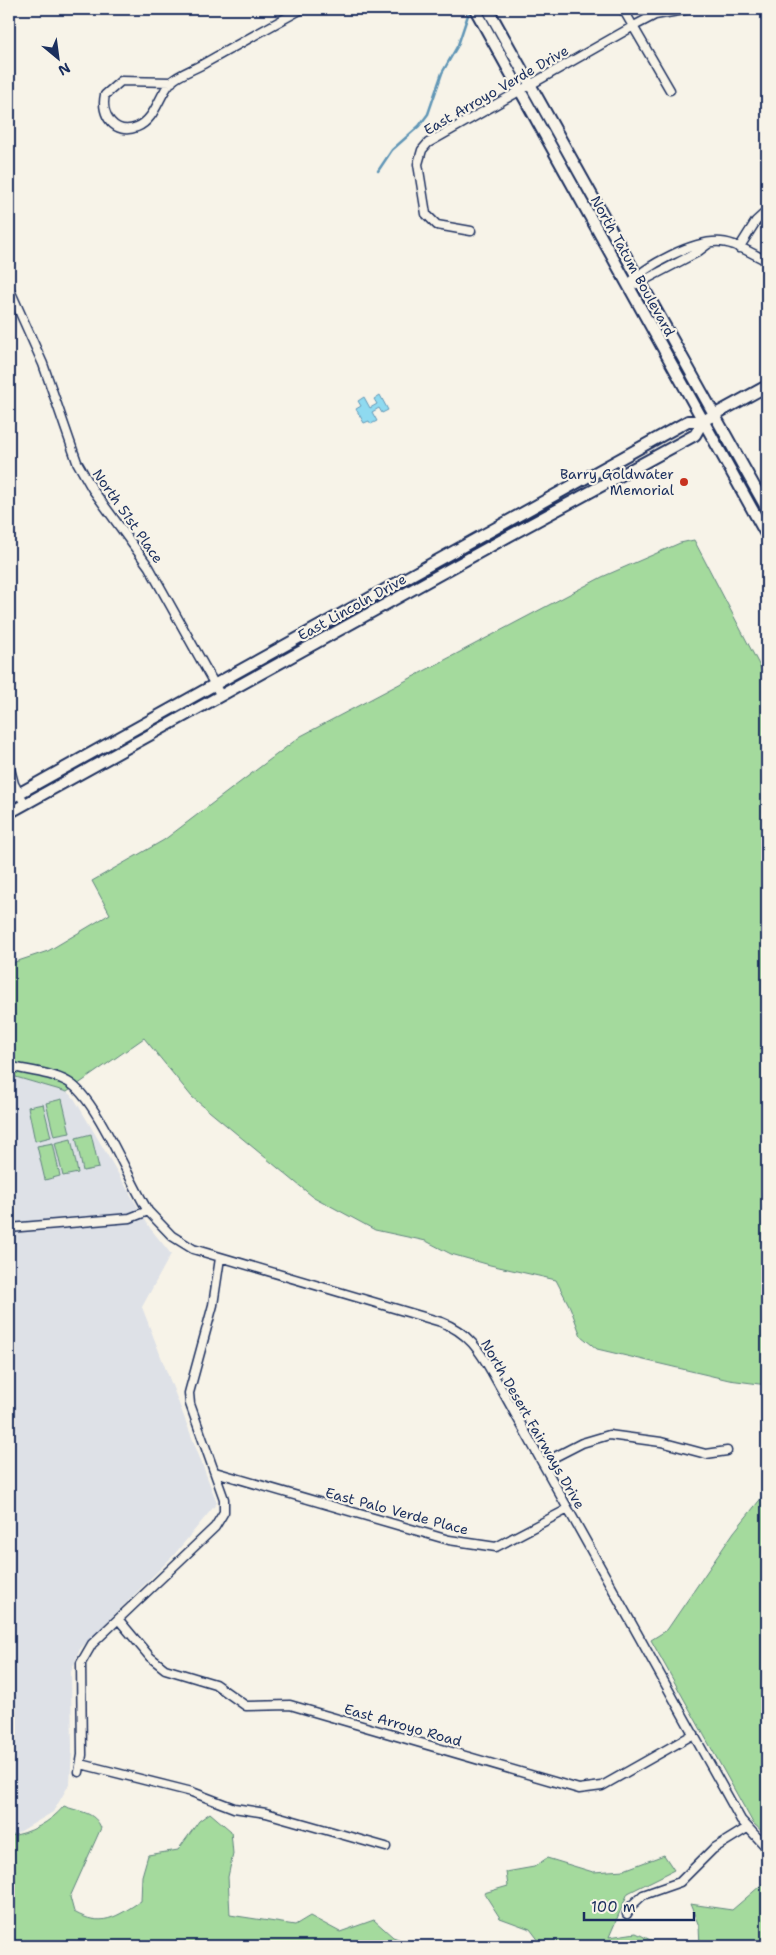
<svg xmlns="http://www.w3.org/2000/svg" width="776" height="1955" font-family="'Shantell Sans',sans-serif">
<rect width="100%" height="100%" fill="#f7f3e8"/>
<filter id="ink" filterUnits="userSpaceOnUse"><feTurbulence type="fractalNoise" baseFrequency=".02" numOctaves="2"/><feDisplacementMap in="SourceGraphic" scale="10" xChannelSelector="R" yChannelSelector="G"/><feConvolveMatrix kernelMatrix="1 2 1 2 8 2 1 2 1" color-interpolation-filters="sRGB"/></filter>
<g filter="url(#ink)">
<path fill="#dee1e7" d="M9,1075l58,17 7,6 76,130 21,26 -29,53 75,196 -44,53 -93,93 -9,23 1,79 -2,32 -17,29 -44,26z"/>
<path fill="#a4da9d" stroke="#60847e" d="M694,540l73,140v705l-38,-5 -132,-31 -16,-13 -11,-29 -14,-27 -66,-15 -39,-11 -25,-13 -51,-11 -63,-34 -120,-99 -48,-59 -77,54 -58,-17v-111l39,-13 62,-37 -18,-33 72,-41 137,-104 301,-159 78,-34z
M62,1099l8,34 -16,3 -8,-33z
M43,1104l8,33 -16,4 -7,-34z
M91,1134l8,34 -16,3 -7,-33z
M71,1139l7,34 -15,3 -8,-33z
M53,1143l7,33 -15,4 -8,-34z
M767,1491v345l-14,-13 -102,-183 16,-10 67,-98z
M64,1806c14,6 31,5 37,22l-31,69 4,15c28,16 42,5 67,-11l1,-25 6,-21 30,-5 21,-29 11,-8 21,18 2,23 -5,23 2,38 65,10 15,-9 30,16 34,-12 19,17 25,9h-409v-110c20,-2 42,-14 55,-30z
M664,1855l10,15 -46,23 -19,44 27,-4 27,13h-120l-13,-17 -30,-11 -16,-25 24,-7 -2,-14 28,-5 13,-9 46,14 31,-2z
M767,1880v66h-67l-1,-20 -9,-22 42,6z"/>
<path fill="#8fdaf0" stroke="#6196b6" d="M380,395l8,15 -6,3 -3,-5 -7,4 5,9 -6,3 -2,-3 -5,2 -8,-14 5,-3 -3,-5 6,-4 6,11 7,-4 -3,-5z"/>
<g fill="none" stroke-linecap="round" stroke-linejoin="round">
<path stroke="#6196b6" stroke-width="2.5" d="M378,171l14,-21 27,-24 9,-12 14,-41 16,-28 12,-36"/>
<defs>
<path id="minor" d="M623,9l47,81
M172,82l-51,-1 -16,14c-5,20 10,41 32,32 19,-8 21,-31 34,-45 8,-8 24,-13 34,-19 32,-18 64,-36 97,-54
M471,231l-34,-6 -11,-11 -8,-50 4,-14 6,-7 204,-116 23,-12 35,-6
M739,248l17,-27 11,-10
M637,284l59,-31 12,-9
M628,285c18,-20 66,-45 93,-43 15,1 32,12 46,19
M9,288l34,76 34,98 16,28 56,77 72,129
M9,765l5,19 11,20
M9,1066c19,5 41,6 59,16 28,15 61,99 80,129l24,25 21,13 248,73c27,10 39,29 52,52l248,446 26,28
M9,1228l121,-10 18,-7
M543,1463l39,-20 27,-8 52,7 45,12 21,-3
M215,1472l234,68 47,7 72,-38
M119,1620l31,37 15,12 50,15 31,22 44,-1 289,84 23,-3 92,-52
M81,1764l111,28 42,16 32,5 120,34
M79,1772l3,-17 -1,-92 11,-19 123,-117 9,-15v-13l-34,-95 -1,-11 24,-88 7,-47
M627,1914l4,-8 12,-11 37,-13 33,-33 34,-21"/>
<path id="major" d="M475,9l292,527
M488,9l279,500
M9,799l679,-378h15l64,-35
M9,813l500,-277 186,-101 8,-14"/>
</defs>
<use href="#minor" stroke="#1b2f5e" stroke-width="11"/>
<use href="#major" stroke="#1b2f5e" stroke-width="14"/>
<use href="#minor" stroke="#f7f3e8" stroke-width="8"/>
<use href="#major" stroke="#f7f3e8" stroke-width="10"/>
</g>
</g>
<circle fill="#c8321e" stroke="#f7f3e8" stroke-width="2" cx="684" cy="482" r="5"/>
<g text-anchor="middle" stroke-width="4.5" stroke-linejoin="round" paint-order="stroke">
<g font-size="14" fill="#1b2f5e" stroke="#f7f3e8">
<text transform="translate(496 90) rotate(-30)" y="5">East Arroyo Verde Drive</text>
<text transform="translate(633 266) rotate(61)" y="5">North Tatum Boulevard</text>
<text transform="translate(128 516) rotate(55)" y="5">North 51st Place</text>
<text transform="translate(352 607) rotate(-29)" y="5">East Lincoln Drive</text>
<text transform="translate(533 1424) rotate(60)" y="5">North Desert Fairways Drive</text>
<text transform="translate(397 1511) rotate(15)" y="5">East Palo Verde Place</text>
<text transform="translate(403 1725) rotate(16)" y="5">East Arroyo Road</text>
</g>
<g font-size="14" fill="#1b2f5e" stroke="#f7f3e8" text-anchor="end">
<text x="674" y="479">Barry Goldwater<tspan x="674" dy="16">Memorial</tspan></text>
</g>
</g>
<rect width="776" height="1955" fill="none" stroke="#f7f3e8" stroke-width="30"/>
<rect x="15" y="15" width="746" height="1925" fill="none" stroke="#1b2f5e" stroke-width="2" filter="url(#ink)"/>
<g transform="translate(58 58) rotate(151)" stroke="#f7f3e8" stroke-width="4" paint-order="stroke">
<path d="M0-4L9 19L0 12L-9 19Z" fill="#1b2f5e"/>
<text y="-8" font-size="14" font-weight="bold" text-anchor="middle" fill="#1b2f5e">N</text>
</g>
<path d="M584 1912v8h110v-8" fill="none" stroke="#1b2f5e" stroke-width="2.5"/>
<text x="591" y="1912" font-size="15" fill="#1b2f5e" stroke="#f7f3e8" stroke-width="4" paint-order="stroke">100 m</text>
</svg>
